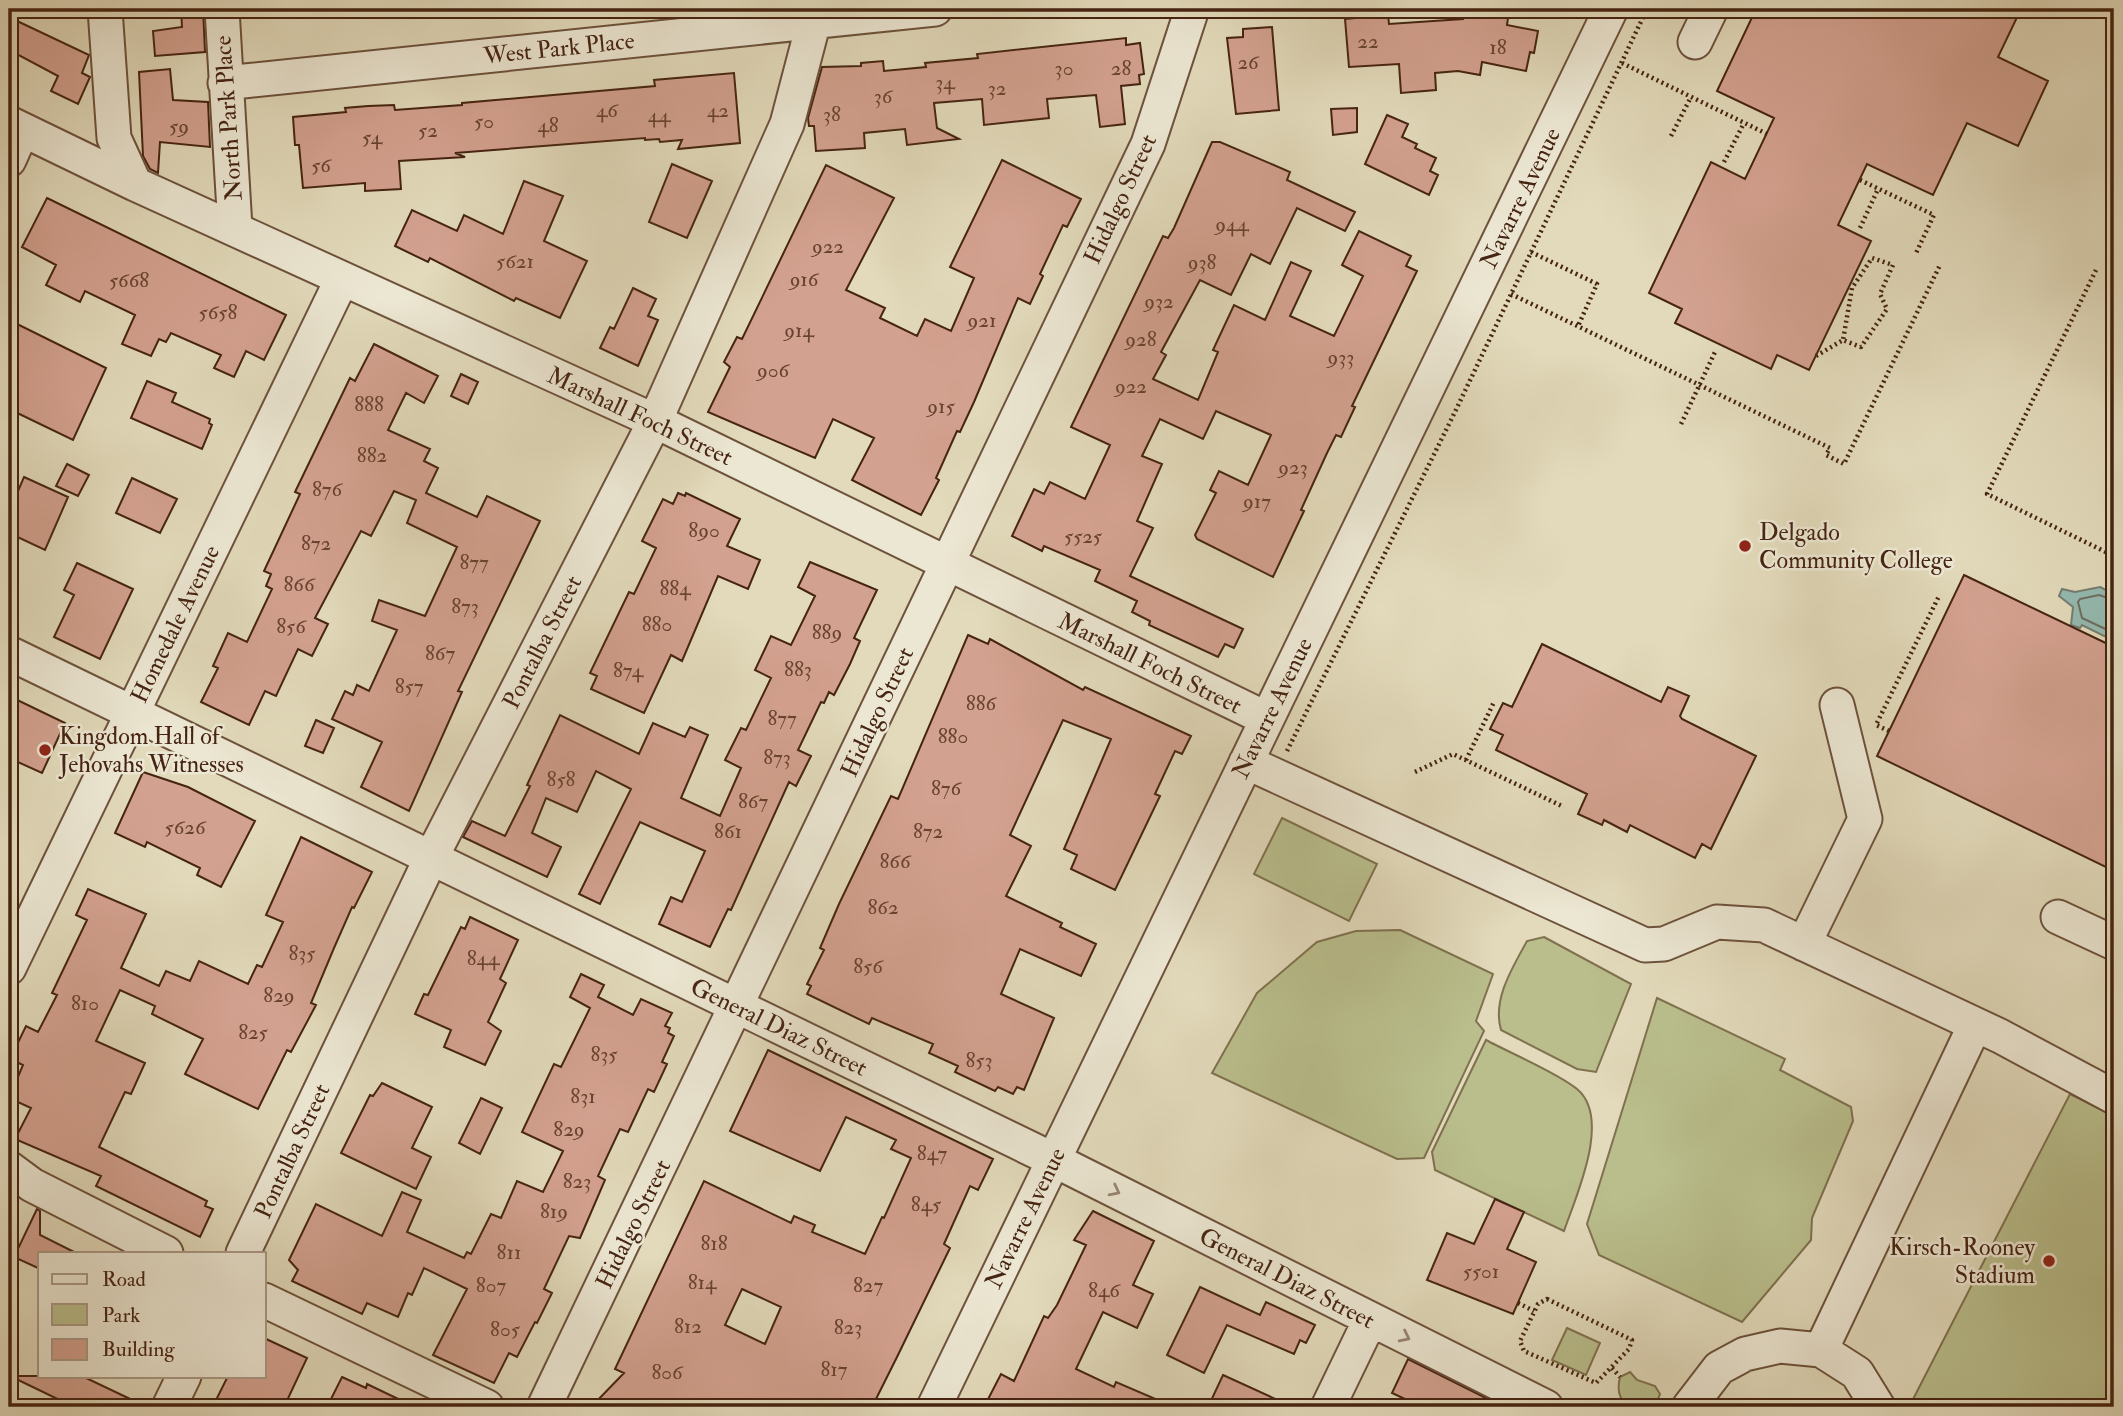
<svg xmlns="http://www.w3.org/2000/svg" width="2123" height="1416" font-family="'IM FELL Double Pica',serif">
<rect width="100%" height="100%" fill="#e2dabb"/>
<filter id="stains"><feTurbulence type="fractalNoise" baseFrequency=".00286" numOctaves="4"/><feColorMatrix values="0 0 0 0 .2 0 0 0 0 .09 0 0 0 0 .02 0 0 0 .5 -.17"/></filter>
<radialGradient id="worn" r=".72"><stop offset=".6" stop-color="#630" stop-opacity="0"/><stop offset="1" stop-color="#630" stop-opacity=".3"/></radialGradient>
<path fill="#b9be8c" stroke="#80714f" stroke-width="2" d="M1282,818l95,46 -28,57 -95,-47z
M1400,930l93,44 -17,47 8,10 -60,127 -27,1 -185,-86 45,-80 60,-51 39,-11z
M1544,937l87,47 -35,88 -19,-3 -76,-39c-9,-31 12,-63 26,-89z
M1657,998l128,61 -5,11 71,37 2,14 -41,97 -1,22 -69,82 -143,-67 -12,-31z
M1486,1040c24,13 72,33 91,49 35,29 -1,107 -13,142l-129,-61 -3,-18z
M2070,1094l44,22v291h-205z
M1567,1328l33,15 -14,32 -34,-15z
M1630,1372l7,8 18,6 5,8 -5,13c-22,0 -42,0 -35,-30z"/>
<path fill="#95bab1" stroke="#757e71" stroke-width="2" d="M2100,587l14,7v47l-32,-16 -2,3 -9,-3 2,-18 -14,-11 3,-7 13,3z"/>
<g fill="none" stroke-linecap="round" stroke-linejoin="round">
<path stroke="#6e6f62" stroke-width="2" d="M2114,600l-15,-5 -19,4 -2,3 4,16 32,15"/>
</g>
<path fill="#d3a18f" stroke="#462412" stroke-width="2" fill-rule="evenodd" d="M181,9h22l2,43 -50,4 -2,-25 29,-4z
M1465,9l43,9 -1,7 31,6 -4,22 -4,-1 -4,19 -44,-9 -2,13 -22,-4 -23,2 1,17 -35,3 -2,-29 -50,3 -4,-48 43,-4 1,9 74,-5z
M1756,9h265l-23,48 50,24 -30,65 -51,-23 -34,72 -66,-31 -29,61 33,16 -62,129 -32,-15 -6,14 -96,-46 7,-14 -33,-16 62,-131 34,17 29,-61 -57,-27z
M15,20l74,35 -7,18 8,4 -12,27 -27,-13 7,-15 -49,-26v-17z
M1272,27l7,83 -43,4 -9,-76 16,-1v-8z
M1126,38v7l14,-2 4,31 -5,1 1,9 -19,2 4,38 -25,3 -4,-32 -49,4 2,19 -65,7 -2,-26 -48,4 3,25 22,11 -52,6 -2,-16 -41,4 1,15 -49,3 -2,-25h-5l-1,-8 14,-51 39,-1v-3l22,-2 1,10 42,-4 -1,-4 53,-5 -1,-4z
M170,69l3,31 35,2 2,45 -50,-5 -2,31 -8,-4 -7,-13 -4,-84z
M734,73l6,70 -62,6 4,-9 -22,2 -1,-3 -14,1v-2l-190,15 10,4 -66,4 2,28 -36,2v-8l-62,5 -4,-43h-4l-2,-28 53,-5 -1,-4 23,-2 26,-1 1,5 67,-5v-2l193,-17 -1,-6z
M1357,108v24l-24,3 -2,-26z
M1387,115l21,9 -6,13 15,7 -2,4 21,10 -6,13 8,4 -9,20 -64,-31z
M1212,142h8l70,30 -3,8 68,32 -10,19 -48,-23 -27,56 -19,-10 -20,41 -31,-15 -39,72 5,3 -13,24 45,21 20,-48 -5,-2 21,-45 31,15 26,-58 20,9 -21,45 44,20 29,-60 -21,-11 17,-34 52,25 -5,10 11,5 -65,135 3,1 -14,30 -5,-2 -9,18 -26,57 3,1 -31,66 -76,-38 -2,-4 21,-42 -6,-3 9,-19 29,14 23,-50 -55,-24 -13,28 -43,-20 -18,37 20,8 -25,57 16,7 -23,48 113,53 -9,19 -9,-4 -7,13 -69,-32 1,-4 -18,-9 5,-11 -42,-20 5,-11 -56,-24 -2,5 -30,-15 22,-47 10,5 6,-12 35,17 25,-54 -39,-18 92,-191 5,2 6,-10z
M1002,160l79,39 -14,28 -4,-2 -23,49 3,2 -13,28 -12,-6 -44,104 -14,30 -3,-1 -21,47 3,2 -18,35 -69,-35 22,-42 -41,-19 -18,39 -107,-46 22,-45 -6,-5 13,-25 5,2 84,-174 68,33 -48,92 39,18 -5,10 37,18 8,-17 26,12 23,-53 -24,-11z
M672,164l40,17 -25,57 -38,-16z
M524,181l39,15 -19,45 43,20 -27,57 -44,-20 -2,3 -84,-43 -2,4 -33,-16 17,-36 45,21 7,-16 39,19z
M47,198l239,117 -22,45 -18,-9 -12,26 -20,-9 7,-13 -50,-22 -5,9 -7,-3 -8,17 -29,-12 13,-29 -50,-24 -5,11 -34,-17 10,-20 -34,-18z
M633,288l23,11 -8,17 10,4 -20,46 -38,-18 10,-21 4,2z
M9,320l97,48 -33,72 -64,-31z
M374,344l64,32 -14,27 -18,-10 -18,37 42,19 -6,12 14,7 -12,25 51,24 10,-21 53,25 -82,170 4,1 -53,119 -48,-24 21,-45 -50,-23 13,-28 8,4 4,-10 12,6 28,-61 -25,-9 7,-21 46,16 32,-69 -50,-24 9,-23 -22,-9 -23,45 -10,-5 -46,87 13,6 -16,32 -14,-7 -22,47 -11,-5 -16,34 -48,-23 17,-34 -5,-2 15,-33 19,9 25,-53 -6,-3 5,-12 -7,-3 36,-77 -5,-2 55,-114 5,3z
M461,374l17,8 -10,22 -17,-8z
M147,381l29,12 -4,9 38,17 -1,4 3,2 -10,24 -71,-31z
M67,464l22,11 -11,21 -22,-10z
M24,477l44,20 -23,53 -36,-17v-21z
M132,478l45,21 -17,34 -44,-20z
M678,493l7,3 1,-3 54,26 -13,27 33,14 -12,29 -30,-13 -36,85 -11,-6 -27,58 -53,-24 6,-13 -7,-3 39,-81 5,2 22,-46 -14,-7 21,-42 10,5z
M810,562l67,28 -23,48 6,3 -10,23 -16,31 -5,-3 -5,11 -3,-1 -23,48 13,6 -15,30 -7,-4 -58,128 -3,-1 -18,38 -51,-23 12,-27 11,5 23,-51 -65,-29 -40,82 -21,-10 52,-105 -35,-18 -19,41 -31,-14 -14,35 29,14 -14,30 -84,-40 9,-16 33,15 25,-50 -3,-1 33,-70 79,39 14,-31 32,14 5,-10 18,8 -27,63 39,18 21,-48 -16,-8 16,-32 5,2 25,-52 -16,-8 16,-34 20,9 24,-49 -17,-9z
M77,563l56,26 -33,70 -46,-22 20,-42 -10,-5z
M1964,575l150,72v224l-237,-115z
M968,635l20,9 2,-5 93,51 2,-3 106,49 -9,18 -7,-3 -20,43 5,2 -45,94 -44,-21 6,-14 -13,-6 47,-110 -48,-19 -53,115 21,11 -25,50 56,27 -2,4 36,17 -15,32 -61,-27 -19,45 53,24 -30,72 -7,-3 -4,7 -15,-7 -3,4 -40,-19 3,-6 -29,-13 4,-9 -61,-26 -3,6 -62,-30 4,-8 -4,-2 17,-34 -4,-2 19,-44 52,-108 7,3z
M1542,644l119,58 7,-15 21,9 -9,20 2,3 74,37 -45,93 -9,-5 -7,14 -65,-33 -3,7 -23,-12 -2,5 -24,-11 9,-20 -91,-44 7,-15 -13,-6 13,-26 9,4z
M9,696l56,27 -23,50 -33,-15z
M316,720l18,8 -11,25 -18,-7z
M143,772l45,15 67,34 -34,66 -24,-12 3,-7 -53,-26 -2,5 -30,-14z
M301,837l71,35 -18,36 -2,-1 -18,41 -23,55 5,2 -25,47 -4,-2 -29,59 -73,-35 18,-35 -51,-25 3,-8 -35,-16 -24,51 49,22 -14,31 -6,-2 -26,55 108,54 -2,5 8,3 -13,28 -104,-51 5,-10 -86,-37 16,-31 -22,-10 14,-33 -13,-6 16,-33 12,6 19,-37 -5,-2 35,-73 -11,-5 12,-26 58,25 -25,54 38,18 7,-15 24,10 9,-20 49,23 9,-19 5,2 21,-45 -17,-7z
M470,917l48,23 -18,39 6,4 -18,39 13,9 -16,34 -41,-18 7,-17 -36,-16 9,-20 4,1 33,-68 4,2z
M581,974l23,11 -6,12 35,18 8,-16 31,14 -7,13 5,2 -2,5 6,3 -12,26 5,2 -13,28 -6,-3 -20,43 -8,-3 -22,47 7,4 -25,58 -11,-2 -25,53 8,4 -15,30 -2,-1 -18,35 -8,-4 -15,30 -61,-28 34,-66 -43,-21 -12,27 -4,-2 -10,24 -31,-14 -5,11 -70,-33 6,-11 -9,-10 27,-56 66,32 20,-44 19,8 -14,32 57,26 3,-6 4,2 20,-40 10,4 16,-37 26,11 20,-41 -41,-19 32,-68 7,3 29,-59 -20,-11z
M768,1050l225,109 -15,31 -8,-4 -26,58 6,4 -53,109 -25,50h-281l33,-34 -9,-4 89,-188 87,42 3,-7 21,9 -3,7 53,22 17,-37 2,1 27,-60 -20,-9 5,-9 -50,-23 -26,54 -90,-40zM742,1289l39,18 -16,37 -40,-19z
M382,1083l50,24 -20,41 19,9 -15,32 -75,-36 29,-58 3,1z
M481,1098l21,10 -22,46 -21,-11z
M1495,1199l29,13 -17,37 29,13 -23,52 -86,-34 20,-47 27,11z
M37,1209l3,2v24l36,18h-36v16l-26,-12z
M1093,1211l61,30 -21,44 20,9 -16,34 -34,-16 -27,57 38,18 2,-5 58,25h-190l17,-33 13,7 30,-65 4,2 9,-13 29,-60 -12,-5z
M1200,1287l60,28 6,-13 49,23 -9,18 -6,-3 -6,14 -67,-29 -23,48 -37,-18z
M264,1338l43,20 -23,49h-54l-14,-7 12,-24h36z
M1408,1359l96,48h-82l-30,-14z
M1223,1375l70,32h-85z
M10,1376h72l65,31h-73z
M342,1377l24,11 1,-4 48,23h-88z"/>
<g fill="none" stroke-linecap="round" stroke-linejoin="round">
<defs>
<path id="minor" d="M105,9l9,129 21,46
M222,9l13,219
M1695,42l16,-33
M225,83l710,-74
M9,123l126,61 520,237 612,298
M9,160l13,-29
M9,653l1045,507 492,247
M1246,762l399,183 19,-1 53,-22 47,3 236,111 114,61
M2058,917l56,26
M1804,944l61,-125 -28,-114
M9,968l333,-689
M9,1168l23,17 134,68
M243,1253l188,-395 224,-437 132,-297 27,-103
M264,1300l223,107
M1821,1350l154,-325
M169,1407l15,-31
M544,1407l604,-1263 44,-135
M934,1407l677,-1398
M1328,1407l42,-87
M1689,1407l30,-39 26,-14 35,-8 41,4 36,23 21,34"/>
</defs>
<use href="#minor" stroke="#6d523c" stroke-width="37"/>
<path stroke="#462412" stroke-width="4.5" stroke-dasharray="2 3.5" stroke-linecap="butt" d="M1622,63l145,71
M1671,136l20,-39
M1724,162l20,-39
M1860,180l74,35 -18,38
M1860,228l18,-39
M1531,252l66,32 -19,42
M2096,270l-109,224 127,62
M1511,294l319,154 -4,7 18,9 96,-199
M1816,356l27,-16 18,7 26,-38 -7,-15 13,-29 -21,-7 -20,30 -9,52
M1681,424l35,-74
M1889,731l-13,-6 63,-129
M1287,751l166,-335 194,-407
M1466,760l28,-58
M1415,772l38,-18 111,53
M1547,1299l85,41 -3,9 -33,34 -72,-32 -4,-10 18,-37z
M1518,1303l16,8
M1612,1368l8,9"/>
<use href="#minor" stroke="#ece7d3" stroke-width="33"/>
</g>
<defs><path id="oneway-chevron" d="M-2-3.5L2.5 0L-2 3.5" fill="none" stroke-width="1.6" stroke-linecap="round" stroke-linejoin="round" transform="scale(1.75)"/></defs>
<g stroke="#998672">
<use href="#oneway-chevron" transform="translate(1115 1191) rotate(27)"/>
<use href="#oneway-chevron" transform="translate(1405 1337) rotate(26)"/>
</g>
<g fill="#8f2418" stroke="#ece7d3" stroke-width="2.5">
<circle cx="1745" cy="546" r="7"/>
<circle cx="45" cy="750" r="7"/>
<circle cx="2049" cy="1261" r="7"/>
</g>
<g text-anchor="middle" stroke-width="5" stroke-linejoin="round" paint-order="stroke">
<g font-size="21" fill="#694331">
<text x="1368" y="48">22</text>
<text x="1498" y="54">18</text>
<text x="1248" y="69">26</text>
<text x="1064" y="75">30</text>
<text x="1121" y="75">28</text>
<text x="945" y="89">34</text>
<text x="997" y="95">32</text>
<text x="883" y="103">36</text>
<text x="607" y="117">46</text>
<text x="718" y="117">42</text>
<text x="832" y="121">38</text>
<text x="659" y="122">44</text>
<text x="484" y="128">50</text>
<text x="548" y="132">48</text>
<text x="179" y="133">59</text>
<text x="428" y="137">52</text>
<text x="372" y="144">54</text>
<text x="321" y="172">56</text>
<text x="1232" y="231">944</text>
<text x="828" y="253">922</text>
<text x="515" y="268">5621</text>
<text x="1202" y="269">938</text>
<text x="804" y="286">916</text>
<text x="129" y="287">5668</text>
<text x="1159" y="308">932</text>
<text x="218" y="319">5658</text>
<text x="982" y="327">921</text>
<text x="799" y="337">914</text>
<text x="1141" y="346">928</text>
<text x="1341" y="364">933</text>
<text x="773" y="377">906</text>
<text x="1131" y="393">922</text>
<text x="369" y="411">888</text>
<text x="941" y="413">915</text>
<text x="372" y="462">882</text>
<text x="1293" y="474">923</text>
<text x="327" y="496">876</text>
<text x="1257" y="508">917</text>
<text x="704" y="537">890</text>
<text x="1083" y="543">5525</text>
<text x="316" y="550">872</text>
<text x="474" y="569">877</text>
<text x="299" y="591">866</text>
<text x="675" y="595">884</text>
<text x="465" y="613">873</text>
<text x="657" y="631">880</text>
<text x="291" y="633">856</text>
<text x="827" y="639">889</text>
<text x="440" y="660">867</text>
<text x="798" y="676">883</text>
<text x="628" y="677">874</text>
<text x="409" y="693">857</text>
<text x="981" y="710">886</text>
<text x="782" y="725">877</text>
<text x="953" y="743">880</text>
<text x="777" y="764">873</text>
<text x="561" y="786">858</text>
<text x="946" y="795">876</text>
<text x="753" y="808">867</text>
<text x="185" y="834">5626</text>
<text x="728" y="838">861</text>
<text x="928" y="838">872</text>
<text x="895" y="868">866</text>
<text x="883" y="914">862</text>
<text x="302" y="960">835</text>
<text x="483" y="965">844</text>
<text x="868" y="973">856</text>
<text x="279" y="1002">829</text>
<text x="85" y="1010">810</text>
<text x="253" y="1039">825</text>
<text x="604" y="1061">835</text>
<text x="979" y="1067">853</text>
<text x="583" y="1103">831</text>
<text x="569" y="1136">829</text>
<text x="932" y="1160">847</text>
<text x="577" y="1188">823</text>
<text x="926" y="1211">845</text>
<text x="554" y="1218">819</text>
<text x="714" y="1250">818</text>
<text x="509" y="1259">811</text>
<text x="1481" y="1278">5501</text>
<text x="702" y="1289">814</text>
<text x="491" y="1292">807</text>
<text x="868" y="1292">827</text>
<text x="1104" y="1297">846</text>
<text x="688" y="1333">812</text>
<text x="848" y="1334">823</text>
<text x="505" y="1336">805</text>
<text x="834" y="1376">817</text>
<text x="667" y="1379">806</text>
</g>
<g font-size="24" fill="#462412" stroke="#ece7d3">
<text transform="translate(559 48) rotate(-6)" y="8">West Park Place</text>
<text transform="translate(228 118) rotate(-94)" y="8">North Park Place</text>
<text transform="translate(1520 198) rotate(-64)" y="8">Navarre Avenue</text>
<text transform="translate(1120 199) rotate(-65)" y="8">Hidalgo Street</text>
<text transform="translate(640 416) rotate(25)" y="8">Marshall Foch Street</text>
<text transform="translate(175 624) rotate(-64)" y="8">Homedale Avenue</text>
<text transform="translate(542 642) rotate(-63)" y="8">Pontalba Street</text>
<text transform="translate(1150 663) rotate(26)" y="8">Marshall Foch Street</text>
<text transform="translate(1272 708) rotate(-64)" y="8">Navarre Avenue</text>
<text transform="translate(877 712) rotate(-65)" y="8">Hidalgo Street</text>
<text transform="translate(779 1027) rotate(26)" y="8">General Diaz Street</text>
<text transform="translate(292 1151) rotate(-65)" y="8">Pontalba Street</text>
<text transform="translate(1025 1218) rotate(-64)" y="8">Navarre Avenue</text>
<text transform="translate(633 1224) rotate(-64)" y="8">Hidalgo Street</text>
<text transform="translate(1287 1278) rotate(27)" y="8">General Diaz Street</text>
</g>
<g font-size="24" fill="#462412" stroke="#ece7d3" text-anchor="start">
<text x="1759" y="540">Delgado<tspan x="1759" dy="28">Community College</tspan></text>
<text x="59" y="744">Kingdom Hall of<tspan x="59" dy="28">Jehovahs Witnesses</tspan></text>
<text x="2035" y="1255" text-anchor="end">Kirsch-Rooney<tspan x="2035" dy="28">Stadium</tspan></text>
</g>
</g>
<rect width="2123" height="1416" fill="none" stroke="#e2dabb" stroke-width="35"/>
<rect x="10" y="10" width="2102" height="1395" fill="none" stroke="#462412" stroke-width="3.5"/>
<rect x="18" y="18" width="2088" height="1381" fill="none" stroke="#462412" stroke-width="2"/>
<rect x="38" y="1252" width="228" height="126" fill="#ece7d3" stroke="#aa9986" stroke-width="2"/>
<rect x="52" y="1274" width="35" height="10" fill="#ece7d3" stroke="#aa9986" stroke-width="2"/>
<text x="102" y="1286" font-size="21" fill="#462412">Road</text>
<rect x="52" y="1304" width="35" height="21" fill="#b9be8c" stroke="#aa9986" stroke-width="2"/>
<text x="102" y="1322" font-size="21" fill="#462412">Park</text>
<rect x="52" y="1339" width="35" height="21" fill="#d3a18f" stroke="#aa9986" stroke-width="2"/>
<text x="102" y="1356" font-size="21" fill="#462412">Building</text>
<rect width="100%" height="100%" filter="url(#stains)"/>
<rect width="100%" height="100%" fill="url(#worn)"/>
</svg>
